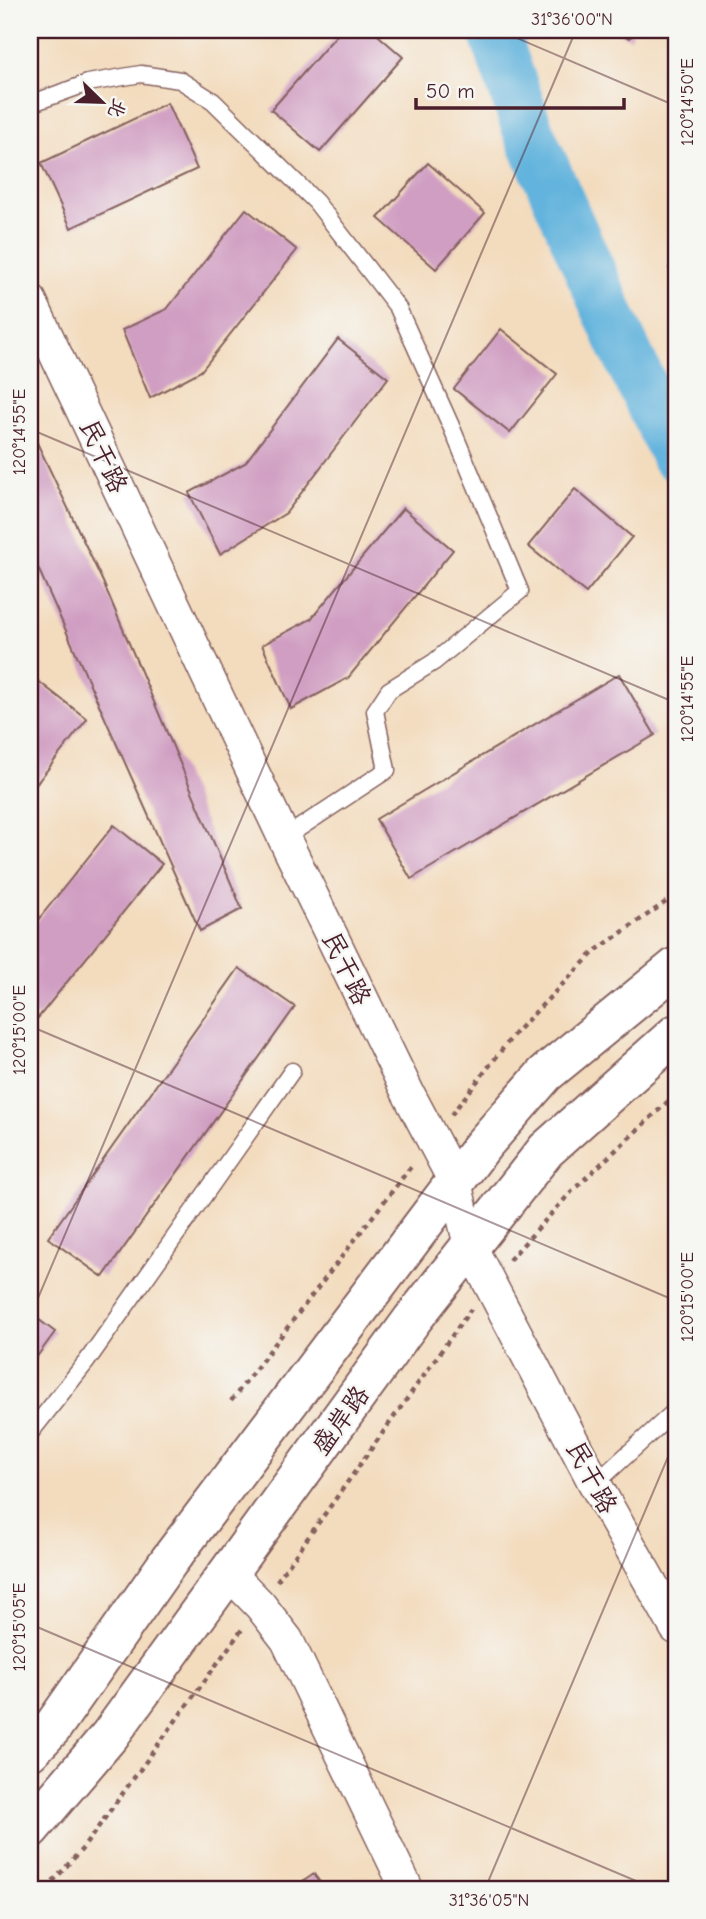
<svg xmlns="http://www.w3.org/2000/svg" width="706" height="1919" font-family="'Comic Neue','LXGW WenKai TC',sans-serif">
<rect width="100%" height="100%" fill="#f6f6f2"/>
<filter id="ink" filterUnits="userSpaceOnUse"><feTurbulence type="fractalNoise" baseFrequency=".0143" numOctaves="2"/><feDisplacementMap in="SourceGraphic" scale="14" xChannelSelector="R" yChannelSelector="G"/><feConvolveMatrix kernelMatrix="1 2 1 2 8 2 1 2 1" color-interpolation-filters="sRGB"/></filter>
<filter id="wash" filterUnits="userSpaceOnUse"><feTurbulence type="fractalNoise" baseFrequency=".00686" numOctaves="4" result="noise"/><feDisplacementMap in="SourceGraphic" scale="28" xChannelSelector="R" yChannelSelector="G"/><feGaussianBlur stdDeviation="1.57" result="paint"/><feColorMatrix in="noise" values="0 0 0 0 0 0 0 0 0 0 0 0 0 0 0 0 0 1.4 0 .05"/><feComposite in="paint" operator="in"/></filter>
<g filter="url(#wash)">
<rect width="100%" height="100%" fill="#f3dbbd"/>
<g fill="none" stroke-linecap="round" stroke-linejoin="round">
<path stroke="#62b3dd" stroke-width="51" d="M493,30l36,103 91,206 56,117"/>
</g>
<g id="blocks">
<path fill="#d09ec2" d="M341,30h31l31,27 -83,95 -49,-42z
M610,30h23l-3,8z
M167,103l30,66 -126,59 -30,-65z
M428,163l57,50 -49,56 -58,-51z
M246,209l51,41 -96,121 -51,27 -28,-68 45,-21z
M676,252v19l-7,-3z
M501,329l56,45 -47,59 -56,-44z
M338,339l50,39 -102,135 -66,41 -31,-61 56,-30z
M30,428l73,154 139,327 -42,22 -170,-381z
M575,489l57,48 -46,56 -58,-47z
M403,508l50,42 -105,128 -57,31 -29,-64 49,-26z
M619,674l36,61 -244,144 -35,-60z
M38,681l49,38 -57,73v-101z
M114,825l48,39 -124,154 -8,-7v-81z
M239,968l56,39 -192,270 -55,-39z
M30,1313l25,19 -25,34z
M314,1874l11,15h-33z"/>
</g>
</g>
<g filter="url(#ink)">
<use href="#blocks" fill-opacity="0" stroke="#85615e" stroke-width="2"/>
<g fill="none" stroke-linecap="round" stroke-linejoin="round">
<defs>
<path id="lane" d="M30,104l58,-21 53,-9 39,6 33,21 103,101 82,106 53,118 69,165 -86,71 -45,28 -14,21 12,59 -103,68
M30,1433l57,-72 205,-290
M595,1484l81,-74"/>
<path id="street" d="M30,300l254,538 124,255 47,89 15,64 125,238 81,144
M229,1573l31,32 27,35 120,249"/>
<path id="primary" d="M30,1751l22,-23 117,-167 314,-416 62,-71 131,-107
M30,1829l80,-94 302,-415 134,-170 130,-116"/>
</defs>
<use href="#lane" stroke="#85615e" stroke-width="19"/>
<use href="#street" stroke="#85615e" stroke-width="35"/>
<use href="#primary" stroke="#85615e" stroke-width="42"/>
<path stroke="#85615e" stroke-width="4.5" stroke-dasharray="5 5" stroke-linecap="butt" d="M451,1115l64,-82 80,-82 81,-56
M509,1260l64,-70 103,-96
M231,1401l182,-237
M277,1581l194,-272
M46,1889l37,-41 160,-220"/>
<use href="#lane" stroke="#fff" stroke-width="16"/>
<use href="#street" stroke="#fff" stroke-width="32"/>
<use href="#primary" stroke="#fff" stroke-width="38"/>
</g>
</g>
<path fill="none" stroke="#4a1f2b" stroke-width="2" stroke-opacity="0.45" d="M498,30l178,76M30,429l646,274M30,1026l646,275M30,1317l546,-1287M30,1624l625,265M485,1889l191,-451"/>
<g text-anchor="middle" stroke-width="5" stroke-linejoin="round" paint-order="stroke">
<g font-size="26" fill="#4a1f2b" stroke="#f6f6f2">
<text transform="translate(104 456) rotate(65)" y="9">民干路</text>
<text transform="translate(347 968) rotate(64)" y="9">民干路</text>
<text transform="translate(340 1420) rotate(-54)" y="9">盛岸路</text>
<text transform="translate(592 1477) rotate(62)" y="9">民干路</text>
</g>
</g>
<rect width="706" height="1919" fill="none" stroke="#f6f6f2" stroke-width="77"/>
<g transform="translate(102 102) rotate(113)" stroke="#f6f6f2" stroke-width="5" paint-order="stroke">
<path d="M0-5L12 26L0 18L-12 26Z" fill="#4a1f2b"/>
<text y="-10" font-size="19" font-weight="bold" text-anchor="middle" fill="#4a1f2b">北</text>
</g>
<path d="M416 98v10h208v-10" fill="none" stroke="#4a1f2b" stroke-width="3.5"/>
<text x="426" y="98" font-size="21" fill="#4a1f2b" stroke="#f6f6f2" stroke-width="5" paint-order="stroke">50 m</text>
<rect x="38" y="38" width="630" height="1843" fill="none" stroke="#4a1f2b" stroke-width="2.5"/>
<g font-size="18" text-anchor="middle" fill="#4a1f2b">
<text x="572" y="25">31°36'00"N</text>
<text transform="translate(687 102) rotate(-90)" y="6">120°14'50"E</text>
<text transform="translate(19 432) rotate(-90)" y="6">120°14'55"E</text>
<text transform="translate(687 699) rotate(-90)" y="6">120°14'55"E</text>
<text transform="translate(19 1030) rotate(-90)" y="6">120°15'00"E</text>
<text transform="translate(687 1297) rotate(-90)" y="6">120°15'00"E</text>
<text transform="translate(19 1627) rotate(-90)" y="6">120°15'05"E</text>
<text x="489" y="1906">31°36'05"N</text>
</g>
</svg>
